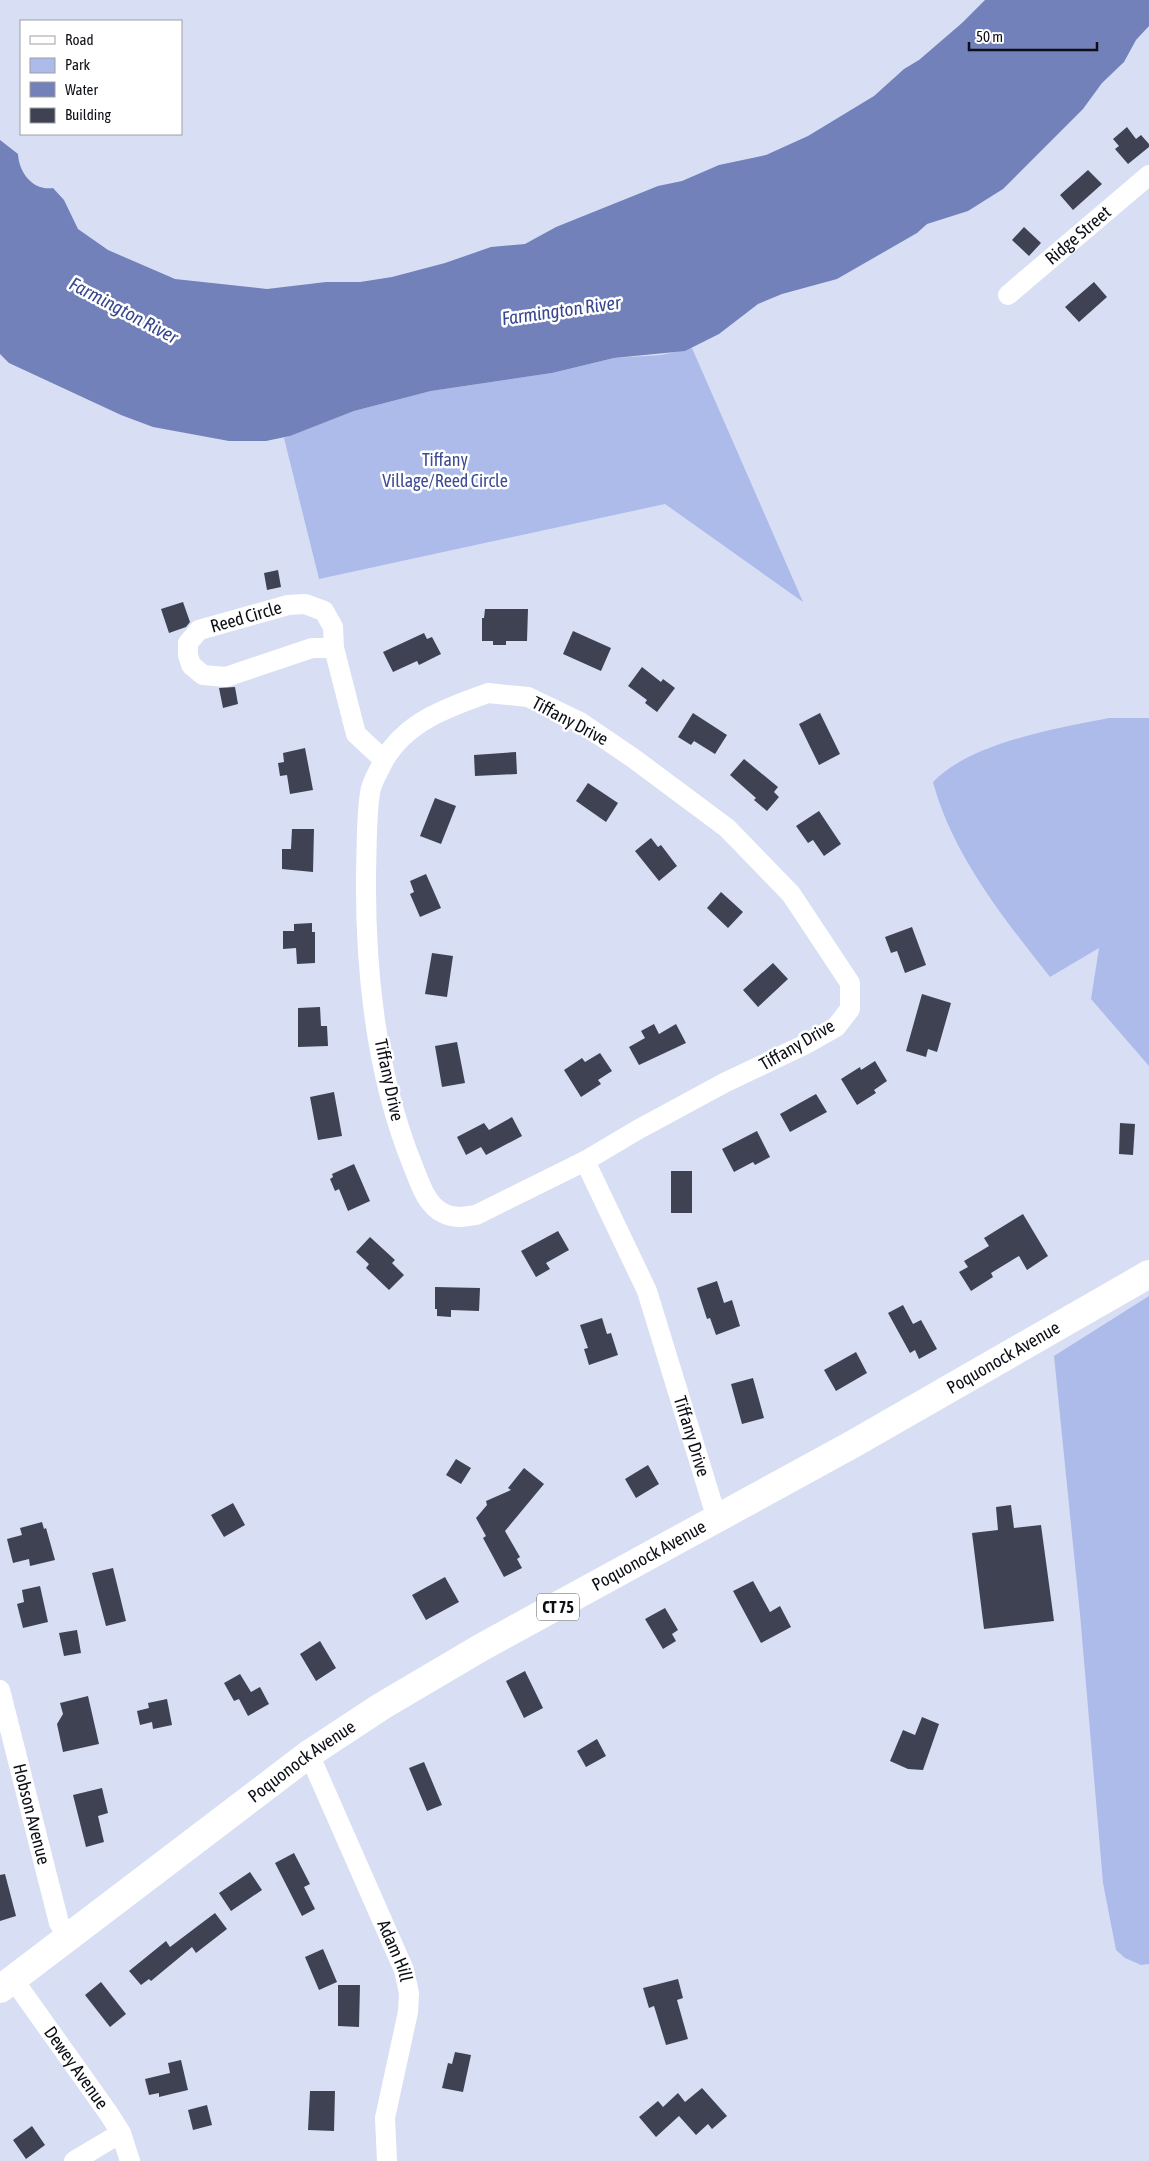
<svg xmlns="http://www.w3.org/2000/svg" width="1149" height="2161" font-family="'Asap Condensed',sans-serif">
<rect width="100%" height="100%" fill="#d8dff4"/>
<path fill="#adbbea" d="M692,348l111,254 -138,-98 -346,75 -35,-141 70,-27 77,-20 121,-18 62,-15 47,-3z
M1109,718h40v348l-58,-67 8,-51 -49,29c-46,-58 -98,-123 -117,-195 37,-39 124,-54 176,-64z
M1149,1296v668l-8,1 -16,-7 -9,-8 -13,-67 -23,-269 -26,-258z"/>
<path fill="#7281ba" d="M985,0h164v26l-13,14 -12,22 -22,21 -19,26 -80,80 -35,22 -41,13 -10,9 -80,46 -55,15 -24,10 -39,30 -34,17 -71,7 -62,15 -121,18 -77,20 -64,25 -24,5h-37l-76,-14 -32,-12 -112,-52 -9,-9v-214l18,14c1,19 15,37 35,34l11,12 14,29 30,21 67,29 92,10 59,-7h34l32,-5 53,-14 46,-16 34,-3 31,-17 102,-41 24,-5 37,-16 47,-10 42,-19 66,-40 30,-27 15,-9 43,-37z"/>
<path fill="#3e4253" d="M1127,127l9,12 5,-4 8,9v3l-21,17 -13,-15 4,-3 -6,-7z
M1088,170l14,14 -29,26 -13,-15z
M1024,227l17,16 -12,13 -17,-16z
M1094,282l13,15 -28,25 -14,-15z
M278,570l3,17 -14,3 -3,-17z
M183,602l7,20 -4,5 -17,6 -8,-24z
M485,609h43l-1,32h-21v4h-13v-4h-11v-23h2z
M573,631l38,17 -10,23 -38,-17z
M424,633l3,6 5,-2 9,17 -22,11 -2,-4 -24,11 -10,-20z
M642,667l19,15 2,-3 12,9 -18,24 -12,-9 2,-3 -19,-14z
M235,687l3,17 -15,4 -4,-20z
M693,713l34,22 -12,19 -21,-13 -3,4 -13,-8z
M820,713l20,41 -21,11 -20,-41z
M305,748l8,42 -23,4 -3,-19 -7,1 -2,-13 6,-1 -1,-9z
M516,752l1,22 -42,2 -1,-21z
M744,759l34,28 -4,5 5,5 -12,14 -13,-11 2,-2 -26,-23z
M588,783l30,20 -12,19 -30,-21z
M435,798l21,8 -15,38 -21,-8z
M819,811l22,33 -17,12 -11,-16 -5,3 -12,-17z
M292,829h22l-1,43 -31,-3v-20h9z
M651,838l7,9 3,-2 16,21 -18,15 -24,-30z
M426,874l15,34 -21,9 -10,-23 4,-2 -4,-11z
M721,892l22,20 -15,16 -21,-20z
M312,923v9h3v31l-18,1 -1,-16 -13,1v-18h11v-7z
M912,927l14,38 -21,8 -8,-22 -6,2 -6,-16z
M432,953l21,3 -6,41 -22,-3z
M773,963l15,16 -30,28 -15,-17z
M922,994l29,9 -14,49 -9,-3 -2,8 -20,-6z
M320,1007l1,19h6l1,20 -30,1v-39z
M654,1024l5,10 17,-10 10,19 -47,22 -10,-18 16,-9 -4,-7z
M457,1042l8,41 -23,4 -7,-41z
M600,1053l12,18 -14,9 3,4 -20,13 -17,-27 18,-12 3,4z
M875,1061l12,20 -13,9 2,3 -19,12 -16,-26 19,-12 1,3z
M334,1092l8,44 -24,4 -8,-43z
M816,1094l11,18 -37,20 -10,-18z
M512,1117l10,19 -36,19 -5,-8 -15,8 -9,-18 27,-14 5,7z
M1120,1123l15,1 -2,31 -14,-1z
M757,1131l13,26 -15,8 -2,-3 -19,10 -12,-23z
M354,1164l16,37 -22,10 -9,-22 -4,2 -5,-12 3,-2 -1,-3z
M671,1171h21v42h-21z
M1023,1214l25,42 -21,14 -8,-14 -28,17 2,4 -22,14 -12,-19 9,-5 -4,-6 25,-15 -5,-8z
M558,1231l11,19 -23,13 4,6 -14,8 -15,-26z
M370,1237l25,23 -3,3 12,12 -15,15 -23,-22 3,-4 -13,-12z
M717,1281l7,22 8,-3 8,26 -24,9 -6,-17 -3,1 -10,-31z
M435,1287l45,1 -1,23 -28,-1v7l-14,-1v-7h-2z
M903,1305l10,19 8,-4 16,29 -18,10 -4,-9 -5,3 -22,-40z
M602,1318l5,16 4,-1 7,22 -29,10 -5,-16 4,-1 -8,-23z
M856,1352l11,21 -31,18 -12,-21z
M753,1378l11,40 -22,6 -11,-40z
M456,1459l15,9 -10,16 -15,-9z
M648,1465l11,19 -23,14 -11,-19z
M524,1468l20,16 -39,47 15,26 -3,2 5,9 -18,9 -21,-39 3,-2 -10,-18 11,-13 -1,-4 25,-11 -3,-2z
M233,1503l12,22 -21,12 -13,-22z
M1011,1505l3,23 27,-3 13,96 -70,8 -12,-96 26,-3 -2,-23z
M42,1522l2,7 2,-1 9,32 -25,6 -1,-7 -16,4 -6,-24 15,-4 -2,-7z
M113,1568l13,53 -20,5 -14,-53z
M445,1577l14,25 -33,18 -14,-25z
M753,1581l17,31 10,-6 11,21 -30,16 -28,-52z
M40,1586l8,36 -25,6 -6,-24 7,-2 -2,-12z
M665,1608l13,22 -6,4 4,7 -13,8 -18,-30z
M77,1630l4,23 -17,3 -5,-23z
M320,1641l16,27 -20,13 -16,-27z
M525,1671l18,37 -19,10 -18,-37z
M240,1674l11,18 9,-5 9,17 -21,12 -9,-17 -5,2 -10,-18z
M88,1696l11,48 -36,8 -6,-28 6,-10 -3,-11z
M167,1699l5,26 -19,4 -1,-7 -12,3 -3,-14 12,-3 -1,-5z
M922,1717l17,7 -16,46 -15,-1 -18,-8 13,-31 12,5z
M597,1739l9,17 -20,11 -9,-16z
M424,1762l18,43 -15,6 -18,-43z
M102,1788l6,25 -10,3 6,26 -18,5 -13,-52z
M294,1853l16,31 -6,3 11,22 -13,7 -27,-53z
M250,1872l12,18 -31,21 -12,-18z
M5,1874l11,42 -16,5v-46z
M215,1913l12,16 -31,24 -4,-6 -41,34 -2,-2 -8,6 -12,-14 37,-30 4,6z
M323,1949l14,33 -18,8 -14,-33z
M678,1979l5,19 -6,2 11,39 -22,6 -12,-39 -5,2 -6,-20z
M101,1982l25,32 -16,13 -25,-32z
M338,1985h22l-1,42 -21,-1z
M455,2052l16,3 -8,37 -21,-4 6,-25 4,1z
M181,2060l7,30 -29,7v-4l-10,2 -4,-16 25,-6 -2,-10z
M702,2088l25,28 -15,13 -4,-5 -12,11 -17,-19 -23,21 -17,-20 19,-16 5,6 15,-14 7,9z
M310,2091h25l-1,40 -26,-1z
M207,2105l5,20 -19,5 -5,-20z
M32,2126l13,19 -19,14 -13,-19z"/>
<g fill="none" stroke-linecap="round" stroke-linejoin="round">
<g stroke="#fff" stroke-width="20">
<path id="s1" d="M1008,295l141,-120"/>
<path d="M334,648l-1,-21 -9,-16 -19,-7 -17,1 -89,25 -11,13v12l3,10 12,10 23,2 86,-29h22l22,86 28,26"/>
<path d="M488,693l40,4 52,25 53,36 94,70 64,66 59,89v26l-14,18 -32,18 -78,37 -87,47 -54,32 -109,54c-12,2 -22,4 -33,-2 -17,-8 -23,-30 -30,-47 -37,-91 -48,-195 -47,-293 1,-27 0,-54 4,-80 1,-10 9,-22 13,-31 22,-40 65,-55 105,-69z"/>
<path id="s2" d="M585,1161l62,130 70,228"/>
<path id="s3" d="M0,1690l59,233 10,12"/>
<path id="s4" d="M309,1754l95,216 5,23 -1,19 -23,106 2,43"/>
<path id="s5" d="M13,1979l96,135 12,19 9,28"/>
<path d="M74,2161l47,-28"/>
</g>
<path stroke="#fff" stroke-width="28" id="s6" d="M0,1989l309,-235 73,-48 100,-59 371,-203 296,-170"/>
</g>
<g text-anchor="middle" stroke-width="5" stroke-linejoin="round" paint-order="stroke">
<rect fill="#fff" stroke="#56575c" stroke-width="1" x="537" y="1593.5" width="42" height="27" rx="4"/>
<g font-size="16" font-weight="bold" fill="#0d0f16">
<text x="558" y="1613">CT 75</text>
</g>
<g font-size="18" fill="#0d0f16" stroke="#fff">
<text dy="6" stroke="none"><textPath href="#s1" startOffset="92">Ridge Street</textPath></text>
<text transform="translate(246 617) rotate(-16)" y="6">Reed Circle</text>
<text transform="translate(570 721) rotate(28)" y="6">Tiffany Drive</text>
<text transform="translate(797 1045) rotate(-30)" y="6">Tiffany Drive</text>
<text transform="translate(389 1080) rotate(78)" y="6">Tiffany Drive</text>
<text dy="6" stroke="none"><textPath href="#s6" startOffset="1188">Poquonock Avenue</textPath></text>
<text dy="6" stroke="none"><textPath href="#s2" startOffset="296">Tiffany Drive</textPath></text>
<text dy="6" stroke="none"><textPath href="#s6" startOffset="782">Poquonock Avenue</textPath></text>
<text dy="6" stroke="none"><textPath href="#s6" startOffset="378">Poquonock Avenue</textPath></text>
<text dy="6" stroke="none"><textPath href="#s3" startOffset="128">Hobson Avenue</textPath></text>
<text dy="6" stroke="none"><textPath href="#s4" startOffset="215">Adam Hill</textPath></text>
<text dy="6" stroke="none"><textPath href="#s5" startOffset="109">Dewey Avenue</textPath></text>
</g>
<g font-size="18" fill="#3d4b93" stroke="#fff">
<text x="445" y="466">Tiffany<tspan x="445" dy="21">Village/Reed Circle</tspan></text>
</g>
<g font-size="19" font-style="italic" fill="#39478f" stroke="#fff">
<text transform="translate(124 310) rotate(28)" y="7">Farmington River</text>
<text transform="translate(561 310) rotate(-8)" y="7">Farmington River</text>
</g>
</g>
<rect x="20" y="20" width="162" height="115" fill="#ffffff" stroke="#9e9fa2"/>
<rect x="30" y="36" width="25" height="8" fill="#ffffff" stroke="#9e9fa2"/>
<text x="65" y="45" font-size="15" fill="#0d0f16">Road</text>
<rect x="30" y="58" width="25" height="15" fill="#adbbea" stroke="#9e9fa2"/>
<text x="65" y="70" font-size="15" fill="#0d0f16">Park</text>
<rect x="30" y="82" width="25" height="15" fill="#7281ba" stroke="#9e9fa2"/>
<text x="65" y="95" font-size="15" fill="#0d0f16">Water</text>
<rect x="30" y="108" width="25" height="15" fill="#3e4253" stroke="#9e9fa2"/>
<text x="65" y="120" font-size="15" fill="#0d0f16">Building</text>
<path d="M969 42v8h128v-8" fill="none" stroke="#0d0f16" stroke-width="2.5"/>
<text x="976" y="42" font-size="15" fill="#0d0f16" stroke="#ffffff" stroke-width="4" paint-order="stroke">50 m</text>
</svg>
